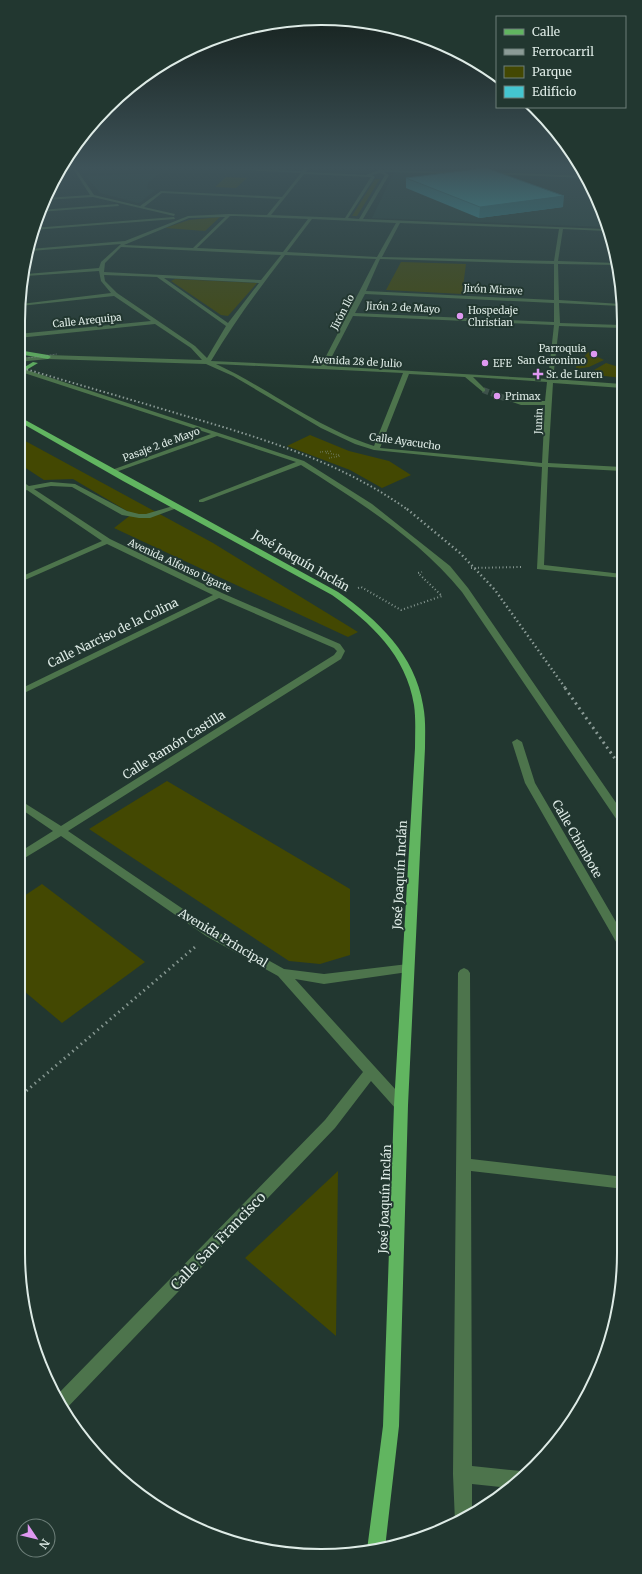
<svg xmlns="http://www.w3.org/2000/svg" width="642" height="1574" font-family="Merriweather,serif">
<rect width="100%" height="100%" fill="#223730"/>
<path fill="#26433a" d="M396,168h184l13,19 12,40 -233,-9z
M160,173l-12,10 -1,6 8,1 -14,12 -3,1 -38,-10 -14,-17z"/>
<path fill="#434802" d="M226,177l21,1 -11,10 -21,-1z
M375,179h5l-23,37h-5z
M220,217l-15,14 -40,-3 24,-8z
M401,262l65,2 -4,30 -76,-4z
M175,279l82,4 -29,33 -7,-1 -50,-34z
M588,352l16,8 -15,7 -13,2 1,-12h7z
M606,363l16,5v10l-26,-3 -2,-5z
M310,435l39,16 40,10 22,14 -29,13 -32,-18 -63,-24z
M18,437l195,106 145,89 -10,5 -234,-109 18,-14 -59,-35 -29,1 -26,-17z
M167,781l183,108v66l-30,9 -31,-3 -200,-132z
M42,884l103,78 -83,61 -44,-37v-86z
M338,1171l-2,165 -91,-78z"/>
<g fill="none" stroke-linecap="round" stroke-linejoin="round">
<path stroke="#3e524b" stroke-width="6" stroke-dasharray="6 3" stroke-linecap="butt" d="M483,390l24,9"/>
<path stroke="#869791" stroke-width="1.5" stroke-dasharray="0.5 2" stroke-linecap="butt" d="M320,452l12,-1
M326,453l13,2
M329,458l11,-2"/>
<path stroke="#869791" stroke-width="2" stroke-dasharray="1 2.5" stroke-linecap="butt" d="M471,568l51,-1
M358,588l3,-1 40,23 41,-14 -24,-23 4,-1"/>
<path stroke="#869791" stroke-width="3" stroke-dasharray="1.5 4" stroke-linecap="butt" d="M18,1098l177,-151"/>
<path fill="#4d744c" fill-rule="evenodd" d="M84,168l-7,2 17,25 46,11 21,-15 121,6 19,-24 -90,-5 91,3 3,-3h3l-2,4 60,3 13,-5 83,2 1,2 -79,-2 5,3 -26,44 242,10 1,2 -43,-2 -5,32 58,2 1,2 -59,-1 1,36 62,4v2l-62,-3 1,20 61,2 1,3 -63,-2 -6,53 69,5v4l-69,-5 -5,80 74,4v4l-74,-4 -4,98 78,9v4l-85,-9 5,-102 -168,-17 -19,-6 -34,-16 -88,-52 -27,-12 -158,-5 -30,3v-4l30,-3 154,5 -11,-12 -36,-24 -137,14v-4l133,-13 -37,-25 -94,10 1,-2 90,-11 -10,-12 -2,-10 -73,5v-2l73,-6 2,-6 20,-18 -91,7v-2l95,-8 63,-25 41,-2 38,1 13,-16 -118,-6 -18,14 31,7 -1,2 -81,-19 -48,3 1,-2 44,-3 -16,-25 -17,3 1,-2zM380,173l5,2 -26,44 -11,-1 27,-41 -3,-2zM304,174l67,3 -26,41 -74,-3zM230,216h6l72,3 -25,33 -86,-4zM225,217l-32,31 -69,-3 65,-27zM312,219l84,4 -19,34 -90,-5zM400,223l159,6 -5,32 -172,-4zM121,247l160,8 -20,25 -157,-8 1,-9zM285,255l91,4 -55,107 -110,-5c23,-39 48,-72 74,-106zM380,259l174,5v36l-188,-9zM104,275l53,2 69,49 -19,32 -12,-12 -78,-53 -12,-12zM164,278l95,5 -31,40zM365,294l189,9v19l-199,-9zM353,316l201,9 -6,54 -221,-13zM216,364l187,9 -29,73c-57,-18 -104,-57 -158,-82zM409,374l56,3 18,15 2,-1v-2l-12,-12 74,5 -2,19h-24l-14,-4 -3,2 17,6h24l-3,58 -162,-15z
M488,172l97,4 2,2 -100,-4z
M118,204l1,2 -80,6 1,-2z
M174,217l1,2 -142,11v-2z
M18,367l286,94 68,43 78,62 18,22 155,225v11l-4,-1 -157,-231c-43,-53 -104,-91 -161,-127l-98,37h-4v-2l97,-38 -79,-26 -104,37h-4v-2l102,-37 -193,-63z
M18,479l11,7 22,-4 24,2 52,27 12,3h7l27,-8h4v2l-27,10h-11l-17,-3 -50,-28 -21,-1 -17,3 76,50 112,54 118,51 5,7 -4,8 -273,172 146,99 70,39 40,5 84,-10 4,1 2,3 -2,3 -4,1 -84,12 -29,-5 111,122 2,4 -2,4 -5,2 -5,-2 -25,-28 -36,47 -271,283 -9,-14 270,-277 38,-48 -85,-96 -72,-40 -145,-100 -43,26v-9l35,-22 -35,-24v-8l43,27 273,-171 3,-4 -3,-3 -115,-50 -201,98v-6l195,-95 -106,-51 -89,39v-5l84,-37 -75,-51 -9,4v-5l5,-2 -5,-3z
M517,739l5,3 13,41 88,151v14l-4,-1 -94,-164 -13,-41z
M464,968l4,2 2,3 1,186 153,18v12l-153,-18 1,295 49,5 6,3 -16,14 -39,-4v32l-17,6 -2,-48 5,-501 2,-3z"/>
<path fill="#61b560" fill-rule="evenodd" d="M18,350l30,5 3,2 -3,2 -30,-5z
M33,362l5,1 -20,12v-4z
M18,416l320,176c40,28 77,63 85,113 3,15 2,29 2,43l-17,357 -9,321 -14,122 -5,2h-13l16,-124 11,-321 21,-357c0,-14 1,-29 -1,-43 -8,-50 -43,-82 -82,-110l-209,-114 -105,-60z"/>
<path stroke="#8b9b96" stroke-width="1.5" stroke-dasharray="1 2" stroke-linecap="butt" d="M18,367l4,1"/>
<path stroke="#8b9b96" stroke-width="2" stroke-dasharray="1.5 2.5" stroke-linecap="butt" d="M19,367c53,16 107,31 160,47 79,23 161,47 229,96"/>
<path stroke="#8b9b96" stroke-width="2.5" stroke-dasharray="1.5 3" stroke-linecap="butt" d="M407,509l53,44 35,37 71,99"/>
<path stroke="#8b9b96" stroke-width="3" stroke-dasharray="2 4" stroke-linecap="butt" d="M565,688l58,82"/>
<path stroke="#869791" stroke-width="1" stroke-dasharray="0.5 1" stroke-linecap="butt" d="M28,358l29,-4"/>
</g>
<path fill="#3aaab3" d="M406,178l157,29 -84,11 -73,-30z"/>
<path fill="#308b92" d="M564,196l-1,11 -84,11 1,-11z"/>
<path fill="#44c6d0" stroke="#308b92" d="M486,168l78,28 -84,11 -74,-29z"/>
<linearGradient id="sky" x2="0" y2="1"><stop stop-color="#131e1a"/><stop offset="0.43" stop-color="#3e5359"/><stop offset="1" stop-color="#3e5359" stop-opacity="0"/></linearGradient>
<rect width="642" height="389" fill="url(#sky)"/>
<g fill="#df98f1" stroke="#223730" stroke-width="1.5">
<circle cx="460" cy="316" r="4"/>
<circle cx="594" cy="354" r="4"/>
<circle cx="485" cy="363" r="4"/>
<path d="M536 368h4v4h4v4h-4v4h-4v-4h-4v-4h4z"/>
<circle cx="497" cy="396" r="4"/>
</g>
<g text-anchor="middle" stroke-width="4" stroke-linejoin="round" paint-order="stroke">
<g font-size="10" fill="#deebe6" stroke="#223730">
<text transform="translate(493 289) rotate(3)" y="4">Jirón Mirave</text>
<text transform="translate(403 307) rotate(3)" y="4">Jirón 2 de Mayo</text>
<text transform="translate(342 312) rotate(-62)" y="4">Jirón Ilo</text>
<text transform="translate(87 320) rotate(-6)" y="4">Calle Arequipa</text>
<text transform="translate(357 361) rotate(3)" y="4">Avenida 28 de Julio</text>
<text transform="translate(538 421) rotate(-88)" y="4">Junin</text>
<text transform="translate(405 441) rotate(8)" y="4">Calle Ayacucho</text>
<text transform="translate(161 444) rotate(-20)" y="4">Pasaje 2 de Mayo</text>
<text transform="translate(180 565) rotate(25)" y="4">Avenida Alfonso Ugarte</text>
</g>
<g font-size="10" fill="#deebe6" stroke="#223730" text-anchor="start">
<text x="468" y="314">Hospedaje<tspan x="468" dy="12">Christian</tspan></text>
<text x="586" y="352" text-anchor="end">Parroquia<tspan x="586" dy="12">San Geronimo</tspan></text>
<text x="493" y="367">EFE</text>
<text x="546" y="378">Sr. de Luren</text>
<text x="505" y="400">Primax</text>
</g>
<g font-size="12" fill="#deebe6" stroke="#223730">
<text transform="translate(301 561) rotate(30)" y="4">José Joaquín Inclán</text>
<text transform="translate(113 633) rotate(-26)" y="4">Calle Narciso de la Colina</text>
<text transform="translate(174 745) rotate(-32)" y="4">Calle Ramón Castilla</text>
<text transform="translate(577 839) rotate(60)" y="4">Calle Chimbote</text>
<text transform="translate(400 875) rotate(-87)" y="4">José Joaquín Inclán</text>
<text transform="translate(223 938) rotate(31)" y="4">Avenida Principal</text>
<text transform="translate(385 1199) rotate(-88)" y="4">José Joaquín Inclán</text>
</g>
<g font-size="14" fill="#deebe6" stroke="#223730">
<text transform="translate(218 1241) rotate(-46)" y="5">Calle San Francisco</text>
</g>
</g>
<path d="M0 0H642V1574H0ZM321 25H321A296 296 0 0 1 617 321V1253A296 296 0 0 1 321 1549H321A296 296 0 0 1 25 1253V321A296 296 0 0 1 321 25Z" fill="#223730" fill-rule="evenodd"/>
<path fill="none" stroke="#deebe6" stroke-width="2" d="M321 25H321A296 296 0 0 1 617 321V1253A296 296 0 0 1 321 1549H321A296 296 0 0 1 25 1253V321A296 296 0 0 1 321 25Z"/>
<rect x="496" y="16" width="130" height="92" fill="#223730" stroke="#6d7f79"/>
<rect x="504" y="29" width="20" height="6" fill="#61b560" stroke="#6d7f79"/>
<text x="532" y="36" font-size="12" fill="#deebe6">Calle</text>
<rect x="504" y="49" width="20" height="6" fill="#8b9b96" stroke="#6d7f79"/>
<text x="532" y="56" font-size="12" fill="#deebe6">Ferrocarril</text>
<rect x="504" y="66" width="20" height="12" fill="#434802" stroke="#6d7f79"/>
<text x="532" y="76" font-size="12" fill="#deebe6">Parque</text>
<rect x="504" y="86" width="20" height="12" fill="#44c6d0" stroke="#6d7f79"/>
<text x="532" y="96" font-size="12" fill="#deebe6">Edificio</text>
<g transform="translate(36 1538) rotate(125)"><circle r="19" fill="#223730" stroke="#6d7f79"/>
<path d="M0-3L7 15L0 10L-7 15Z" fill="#df98f1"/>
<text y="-6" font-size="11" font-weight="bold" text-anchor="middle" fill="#deebe6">N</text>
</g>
</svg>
